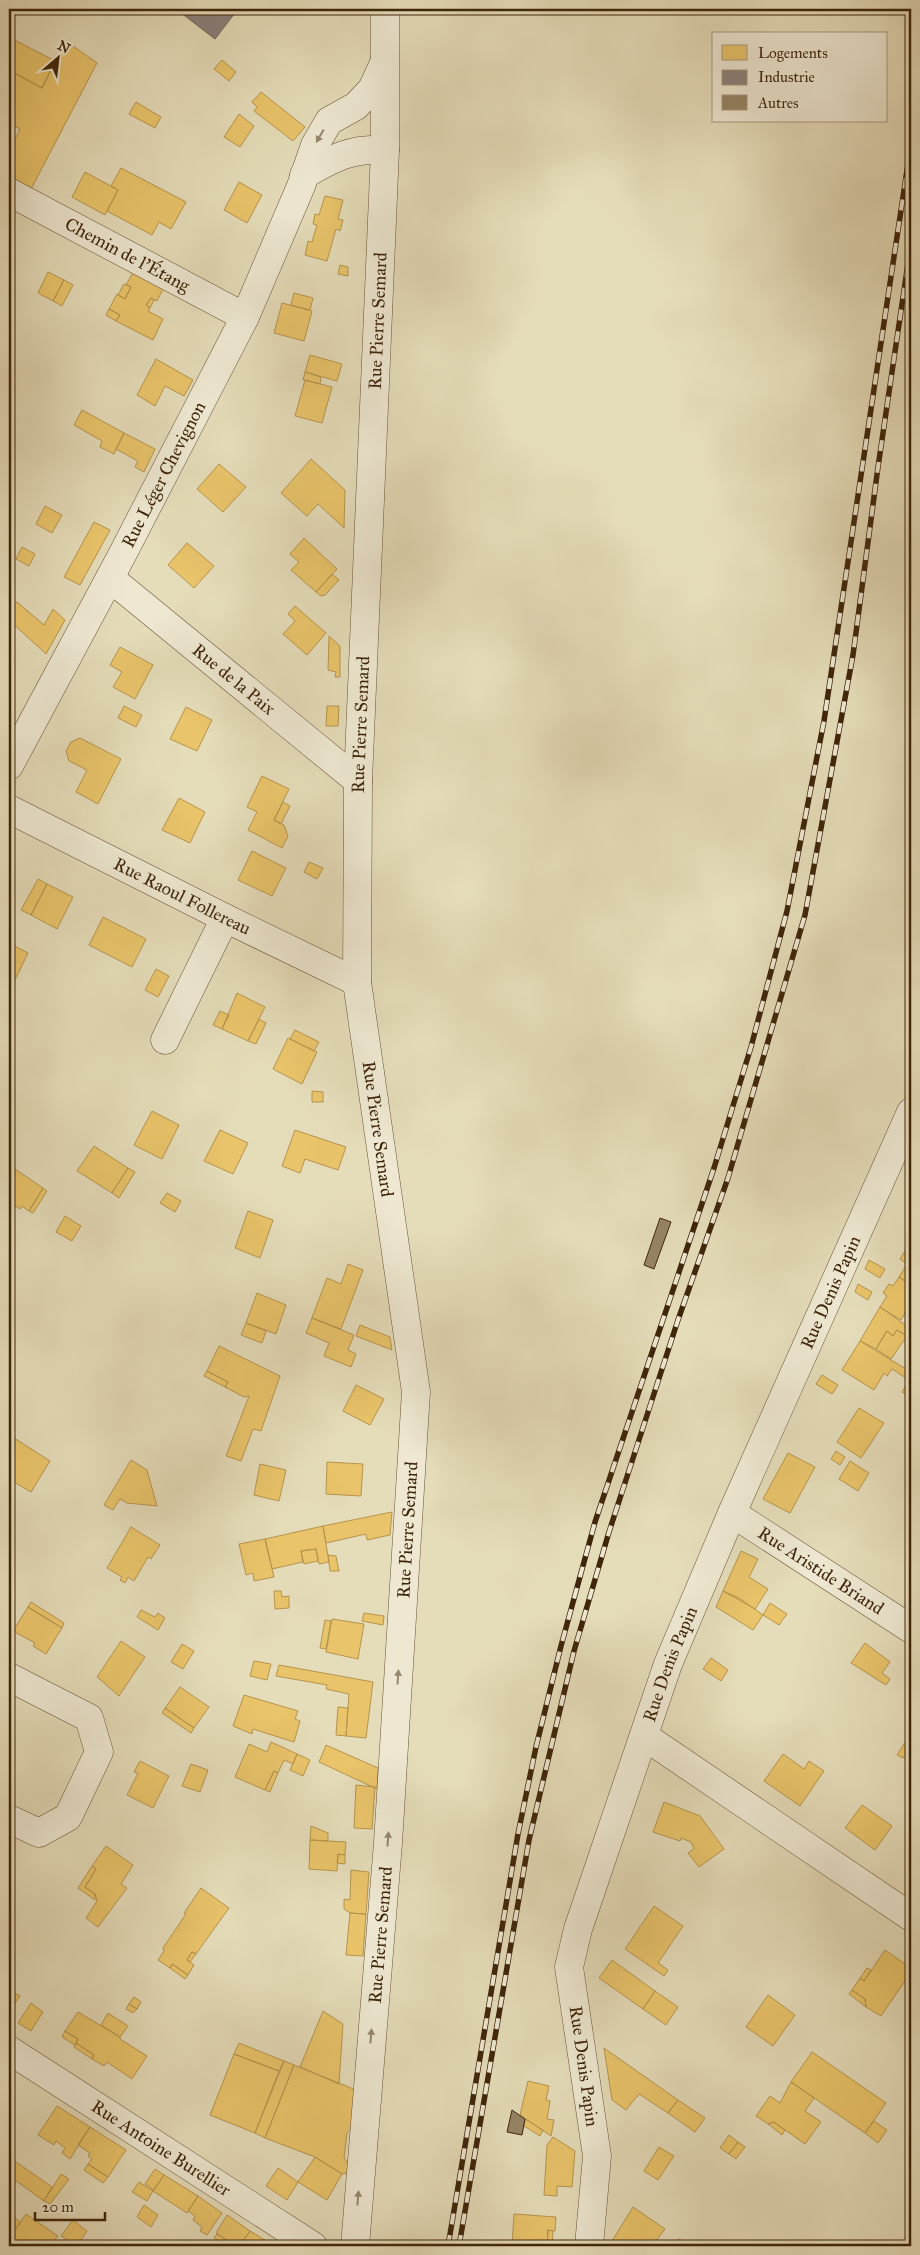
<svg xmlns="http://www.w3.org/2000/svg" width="920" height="2255" font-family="'IM FELL Great Primer',serif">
<rect width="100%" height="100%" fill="#e5dcb9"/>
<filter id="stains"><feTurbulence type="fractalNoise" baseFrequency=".004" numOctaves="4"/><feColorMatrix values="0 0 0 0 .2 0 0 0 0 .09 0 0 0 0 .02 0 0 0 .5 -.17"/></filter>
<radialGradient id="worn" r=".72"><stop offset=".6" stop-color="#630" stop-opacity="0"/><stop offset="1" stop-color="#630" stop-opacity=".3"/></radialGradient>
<path fill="#e9c46a" stroke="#b6944d" d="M9,37l46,24 -13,27 -33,-18z
M66,41l31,22 -66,126 -22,-12v-25l11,-23 -11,-5v-54l33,18z
M222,60l14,12 -7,9 -15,-12z
M261,92l44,35 -12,14 -39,-30 3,-4 -5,-5z
M136,102l25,15 -6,11 -26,-14z
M239,114l15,12 -14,21 -16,-10z
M121,168l65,34 -15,27 -12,-7 -7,13 -45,-24 11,-21 -7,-4z
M85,172l33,18 -13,25 -33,-18z
M239,182l23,13 -15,28 -23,-13z
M325,196l18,4 -5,19 5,1 -3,11 -4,-2 -9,32 -22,-6 3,-14 4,1 5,-17 -4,-1 2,-10 4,1z
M340,265l8,2v9l-10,-2z
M134,271l30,16 -7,14 -6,-3 -5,7 4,3 -2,3 15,8 -10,21 -37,-19 4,-6 -11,-6 8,-15 8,5 6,-12 -5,-2z
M48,272l16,8 -11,21 -15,-8z
M64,280l9,5 -11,21 -9,-5z
M124,284l7,3 -6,12 -7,-4z
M294,293l19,5 -3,12 -19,-5z
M151,298l3,2 -4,8 -4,-3z
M282,303l30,8 -8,30 -30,-8z
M109,309l11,6 -4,6 -10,-6z
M310,355l32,9 -5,17 -32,-9z
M156,359l37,21 -9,16 -19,-10 -10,20 -18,-11z
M305,372l16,5 -1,7 -17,-4z
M305,380l27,7 -10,36 -27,-7z
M82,410l42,23 -10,21 -14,-7 2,-6 -28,-16z
M124,433l31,16 -11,23 -9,-5 3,-6 -22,-12z
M311,459l34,31 -1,38 -26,-24 -11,12 -26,-23z
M219,464l27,23 -23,25 -26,-23z
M45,506l17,9 -10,18 -16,-9z
M94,522l16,8 -30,55 -16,-8z
M304,538l33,31 -21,23 -25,-22 8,-8 -9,-8z
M187,543l27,23 -20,22 -26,-23z
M22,547l13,7 -6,12 -13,-7z
M332,574l7,6 -14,15 -4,1 -5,-4z
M17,602l27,23 9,-16 12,11 -19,34 -37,-34v-9z
M295,606l31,27 -19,22 -24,-21 12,-13 -7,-7z
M329,636l11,10v31h-5l1,-5 -8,-2z
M120,647l33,18 -18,34 -22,-12 9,-15 -12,-7z
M124,706l18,9 -6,12 -18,-9z
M327,706h12l-1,20h-12z
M186,707l26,13 -15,31 -27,-12z
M80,738l41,21 -23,45 -22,-12 11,-22 -18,-9 -3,-10 5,-9z
M262,776l27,13 -15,31 10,5 4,11 -6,12 -34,-18 9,-18 -10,-5z
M179,798l26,14 -15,31 -28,-13z
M283,802l7,4 -9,18 -7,-4z
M252,851l34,17 -14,28 -34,-16z
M309,862l14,6 -6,11 -13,-7z
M38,879l9,5 -16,31 -10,-5z
M47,884l26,13 -16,32 -26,-14z
M103,917l43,22 -14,28 -43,-22z
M9,943l19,10 -15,31 -4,-2z
M156,969l13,7 -11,21 -13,-7z
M237,993l28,14 -17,34 -26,-12z
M220,1011l9,4 -7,14 -9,-4z
M259,1019l7,4 -10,21 -8,-3z
M295,1030l24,12 -5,9 -24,-12z
M288,1038l29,14 -15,32 -29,-15z
M312,1091l11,1v10h-11z
M152,1111l27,14 -17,34 -28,-14z
M220,1130l28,13 -15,31 -29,-13z
M295,1130l51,17 -8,23 -33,-11 -5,14 -18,-7z
M94,1146l34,22 -16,25 -35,-22z
M9,1165l34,23 -14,23 -7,-5 -2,3 -11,-7z
M128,1168l7,4 -16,26 -7,-5z
M43,1188l4,3 -14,22 -4,-2z
M167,1193l14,8 -6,11 -15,-9z
M248,1211l25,9 -13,38 -25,-10z
M65,1216l16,10 -9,15 -16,-9z
M911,1241v44l-12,-8 8,-13 -7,-5z
M869,1260l16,9 -5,9 -15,-9z
M348,1264l15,6 -22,59 -29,-11 15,-40 14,6z
M899,1277l12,8v26l-1,2 -4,-2 -5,9 -21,-13 7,-11 -4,-3 6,-9 4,2z
M858,1284l14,8 -4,8 -13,-8z
M257,1293l29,12 -10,29 -30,-11z
M880,1307l31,22 -4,7 -10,-6 -4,6 -6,-5 -11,18 -16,-8z
M312,1318l42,17 -6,15 8,4 -5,13 -27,-11 5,-13 -23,-10z
M246,1323l20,8 -4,12 -21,-8z
M360,1325l30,12 2,13 -36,-14z
M897,1330l10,6 -16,23 -15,-10 11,-18 6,5z
M860,1341l51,31v26l-9,-6 7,-12 -17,-11 -5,7 -3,-3 -10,17 -32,-20z
M219,1346l61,30 -19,55 -8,-2 -12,32 -15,-5 23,-60 -5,1 -19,-10 3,-5 -21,-11z
M207,1371l21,11 -3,5 -21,-11z
M822,1375l16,10 -6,9 -16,-10z
M356,1385l28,14 -14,26 -27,-14z
M859,1408l25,15 -23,35 -24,-16z
M11,1436l39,25 -19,31 -22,-13v-40z
M836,1451l9,6 -5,8 -9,-6z
M788,1453l27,14 -25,46 -27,-14z
M131,1460l16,10 10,36 -30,-3 -7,-4 -7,11 -9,-5z
M850,1461l19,12 -11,18 -19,-12z
M327,1462l36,2 -2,32 -35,-2z
M260,1464l26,6 -7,31 -25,-6z
M392,1512l-2,23 -23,5 -1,-6 -40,9 -3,-17z
M323,1526l6,36 -10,2 -3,-15 -15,2 2,11 -31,7 -7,-30z
M131,1527l29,18 -9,14 -3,-2 -14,24 -6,-4 -3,6 -5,-3 2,-3 -15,-9z
M265,1539l9,38 -20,4 -1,-8 -7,2 -7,-31z
M316,1549l2,12 -14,3 -3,-13z
M741,1551l17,8 -9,18 19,12 -13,20 -32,-18z
M328,1555l8,1 3,15h-9z
M274,1591h7l1,6 7,-1v12l-14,1z
M723,1591l16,7 24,17 -10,15 -37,-23z
M31,1602l33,21 -2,5 -34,-21z
M770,1603l17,11 -8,11 -16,-10z
M28,1607l34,21 -16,26 -13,-8 2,-3 -22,-12z
M141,1610l14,7 3,-4 7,5 -7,12 -21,-13z
M364,1613l20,3 -1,9 -21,-4z
M332,1619l32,5 -6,35 -32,-7z
M325,1620l6,1 -5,28 -6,-1z
M121,1641l24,16 -26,39 -22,-19z
M865,1643l25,19 -8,11 8,6 -4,6 -35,-22z
M182,1644l12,7 -11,18 -12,-7z
M711,1658l17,12 -7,11 -18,-12z
M254,1661l17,3 -4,16 -17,-4z
M279,1665l94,17 -7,56 -20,-2 3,-42 -23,-5 1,-4 -51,-9z
M180,1687l29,20 -15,21 -29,-20z
M244,1695l54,16 -3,8 5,2 -6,21 -41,-13 -1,5 -19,-8z
M338,1707l10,1 -2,28 -10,-1z
M165,1708l29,20 -3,5 -29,-20z
M911,1733v15l-8,10 -6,-3z
M271,1742l26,12 -4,10 -9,-4 -6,13 -4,-2 -9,19 -30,-13 14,-33 18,8z
M326,1745l52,23 -1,21 -58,-27z
M297,1754l13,6 -7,16 -13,-6z
M783,1754l21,15 5,-8 15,10 -24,35 -36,-25z
M140,1761l29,15 -16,32 -26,-13 11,-22 -4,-1z
M191,1764l17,6 -8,22 -18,-6z
M274,1771l4,2 -8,19 -5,-2z
M356,1785l19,2 -3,42 -18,-1z
M664,1802l36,14 24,33 -25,18 -11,-14 6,-4 -3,-7 -10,-4 -1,3 -27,-9z
M862,1805l30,21 -17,24 -30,-22z
M311,1826l17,7v8l-18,-1z
M310,1840l36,2 -1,13 -7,-1 -1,17 -28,-2z
M106,1846l27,19 -12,19 6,4 -29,39 -12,-9 11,-17 -2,-7 -10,-7 11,-18 -4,-3z
M338,1854l7,1v9l-8,-1z
M92,1866l4,3 -11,18 10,7v6l-17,-12z
M351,1870l18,2 -3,42 -16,-1 -6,-4v-10l6,1z
M201,1888l28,20 -33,46 -4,-2 -5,8 7,5 -6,10 -16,-11 -2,4 -12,-8 6,-9 -1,-3 23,-34 -2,-1z
M654,1906l29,20 -25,37 10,7 -4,6 -39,-27z
M350,1913l16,1 -3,42 -17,-1z
M885,1950l26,18v4l-30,44 -15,-9 -1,-8 -13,-9 8,-12 4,3z
M192,1952l4,2 -6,8 -3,-2z
M612,1960l43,31 -12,18 -44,-31z
M172,1964l16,11 -3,4 -15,-11z
M867,1968l4,2 -7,11 -4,-3z
M9,1989l11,7 -6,9 -5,-4z
M852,1990l13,9 1,8 -17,-13z
M655,1991l23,16 -12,18 -23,-16z
M768,1995l27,20 -22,31 -27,-19z
M134,1997l7,5 -4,7 -8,-5z
M31,2003l12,9 -12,19 -13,-8z
M129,2004l8,5 -4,4 -7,-4z
M323,2011l20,13 -4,60 -39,-17z
M78,2012l42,25v2l27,17 -15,23 -25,-17 -3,4 -12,-7 2,-4 -18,-12 2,-4 -13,-8z
M108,2013l20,13 -8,11 -19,-12z
M65,2031l13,8 -3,6 -13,-8z
M76,2043l18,12 -2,4 -18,-12z
M239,2043l45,18 -5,10 -45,-17z
M604,2048l74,52 -10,13 -29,-19 -13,16 -14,-10z
M812,2052l74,51 -21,30 -74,-51z
M234,2054l45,17 -24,62 -45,-18z
M284,2061l10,4 -29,73 -10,-5z
M294,2065l62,25 -3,36 -6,7 -3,25 5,6 -1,9 -6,1 -27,-17 -50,-19z
M528,2081l21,5 -3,14 4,1 -3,18 7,1 -3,16 -31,-21z
M791,2082l23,16 -9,13 16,11 -16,22 -31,-22 -6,2 -12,-8 14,-20 10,7z
M678,2100l27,18 -10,14 -27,-19z
M57,2106l33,21 -20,32 -8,-6 3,-5 -9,-7 -2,4 -16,-10z
M525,2119l18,11 -3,6 -16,-10z
M874,2121l13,9 -9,13 -13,-10z
M774,2122l11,8 -3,5 -14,-11z
M90,2127l36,23 -18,27 -20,-13 4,-5 -4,-3 2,-3 -12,-8z
M729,2135l9,7 -9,12 -9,-6z
M553,2137l22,14 -3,36 -15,-1v10l-13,-1 3,-50z
M738,2142l7,5 -9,12 -7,-5z
M659,2147l15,9 -16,24 -14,-9z
M9,2157l43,30 -8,14 -35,-25z
M315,2157l27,17 -15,26 -29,-18z
M88,2164l20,13 -5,6 -19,-13z
M278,2168l20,14 -11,18 -21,-14z
M155,2169l9,6 -10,15 -9,-6z
M61,2174l8,5 -19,25 -6,-3z
M164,2175l34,21 -11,17 -34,-22z
M139,2182l14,9 -6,10 -15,-9z
M198,2196l24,17 -15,22 -7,-4 2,-4 -9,-7 2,-4 -7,-5z
M144,2205l14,10 -7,12 -14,-10z
M633,2207l32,22 -13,17h-32l-8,-5z
M26,2214l32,22 -8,10h-30l-11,-8z
M514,2214l42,3 -1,14 -7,-1 -1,16h-35z
M227,2215l23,16 -11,15h-3l-20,-13z
M13,2217l8,5 -10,13 -2,-2v-9z
M73,2220l14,11 -10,15 -16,-10z
M548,2230l5,1 -1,15h-5z
M250,2231l23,14 -34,1z
M217,2234l11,7 -3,5 -11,-8z
M679,2239l11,7h-12l-3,-2z"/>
<path fill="#8a817c" stroke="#74655a" d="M176,9h62l-23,30z"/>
<path fill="#958465" stroke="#3f250a" d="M660,1218l11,4 -17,47 -10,-4z
M512,2110l13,9 -3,16 -15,-3z"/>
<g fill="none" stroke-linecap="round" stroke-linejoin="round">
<defs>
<g id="street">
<path d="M304,175c29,-17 47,-27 81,-25"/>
<path id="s1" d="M9,192l236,125"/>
<path id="s2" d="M110,578l248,203"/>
<path id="s3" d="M9,766l112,-209 124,-240 56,-131 14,-41 14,-24 27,-15 16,-17 12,-26"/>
<path id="s4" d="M9,809l216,109 132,64"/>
<path d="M165,1040l60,-122"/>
<path id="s5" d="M732,1513l179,116"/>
<path d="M9,1677l80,41 10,34 -31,65 -29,16 -30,-14"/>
<path d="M644,1736l267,181"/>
<path id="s6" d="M9,2050l304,196"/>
<path id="s7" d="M355,2246l33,-403 28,-451 -59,-410 1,-201 27,-631v-141"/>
<path id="s8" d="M589,2246l8,-90 -28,-189 9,-38 90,-265 64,-151 179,-401"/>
</g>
</defs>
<use href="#street" stroke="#685336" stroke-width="29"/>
<use href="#street" stroke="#eee8d2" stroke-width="28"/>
<defs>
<path id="rail" d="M448,2246l70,-412 18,-87 25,-101 34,-124 119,-354 37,-121 36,-136 37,-190 87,-577
M459,2246l70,-406 45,-189 35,-119 69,-212 50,-142 77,-263 48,-260 25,-188 33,-224"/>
</defs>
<use href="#rail" stroke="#3f250a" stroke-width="5.5"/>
<use href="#rail" stroke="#eee8d2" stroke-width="4" stroke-dasharray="11" stroke-linecap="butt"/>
</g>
<defs><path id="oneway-solid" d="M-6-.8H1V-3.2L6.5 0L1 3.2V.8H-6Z" transform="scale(1.25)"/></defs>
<g fill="#96866e">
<use href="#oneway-solid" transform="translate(320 136) rotate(120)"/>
<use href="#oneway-solid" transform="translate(398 1677) rotate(-86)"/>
<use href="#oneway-solid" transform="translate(388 1839) rotate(-86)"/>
<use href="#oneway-solid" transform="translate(371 2036) rotate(-85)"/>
<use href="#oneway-solid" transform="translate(358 2198) rotate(-85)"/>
</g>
<g text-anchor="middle" stroke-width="5" stroke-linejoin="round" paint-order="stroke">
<g font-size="18" fill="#3f250a" stroke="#eee8d2">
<text dy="6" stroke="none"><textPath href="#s1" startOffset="134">Chemin de l'Étang</textPath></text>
<text dy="6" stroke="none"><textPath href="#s7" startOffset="1932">Rue Pierre Semard</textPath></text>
<text dy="6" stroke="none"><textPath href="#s3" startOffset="330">Rue Léger Chevignon</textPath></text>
<text dy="6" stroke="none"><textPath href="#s2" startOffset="160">Rue de la Paix</textPath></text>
<text dy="6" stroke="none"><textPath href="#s7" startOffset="1528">Rue Pierre Semard</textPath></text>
<text dy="6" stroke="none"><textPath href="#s4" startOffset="194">Rue Raoul Follereau</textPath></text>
<text transform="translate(378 1129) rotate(82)" y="6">Rue Pierre Semard</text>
<text dy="6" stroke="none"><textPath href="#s8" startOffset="1006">Rue Denis Papin</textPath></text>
<text dy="6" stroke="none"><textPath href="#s7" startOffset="718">Rue Pierre Semard</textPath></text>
<text dy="6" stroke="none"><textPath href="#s5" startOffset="106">Rue Aristide Briand</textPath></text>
<text dy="6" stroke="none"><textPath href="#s8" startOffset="601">Rue Denis Papin</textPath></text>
<text dy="6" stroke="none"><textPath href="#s7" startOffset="312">Rue Pierre Semard</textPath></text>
<text transform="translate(584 2066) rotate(82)" y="6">Rue Denis Papin</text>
<text dy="6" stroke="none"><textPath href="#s6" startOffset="181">Rue Antoine Burellier</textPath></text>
</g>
</g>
<rect width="920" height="2255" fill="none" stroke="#e5dcb9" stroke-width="30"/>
<rect x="10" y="10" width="900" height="2235" fill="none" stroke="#3f250a" stroke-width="2.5"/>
<rect x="15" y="15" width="890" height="2225" fill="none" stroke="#3f250a"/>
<rect x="712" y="32" width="175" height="90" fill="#eee8d2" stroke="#a89a82"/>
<rect x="722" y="45" width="25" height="15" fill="#e9c46a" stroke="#a89a82"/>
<text x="758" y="58" font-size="15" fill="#3f250a">Logements</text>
<rect x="722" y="70" width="25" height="15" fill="#8a817c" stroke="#a89a82"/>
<text x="758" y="82" font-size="15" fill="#3f250a">Industrie</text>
<rect x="722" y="95" width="25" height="15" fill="#958465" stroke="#a89a82"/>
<text x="758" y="108" font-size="15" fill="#3f250a">Autres</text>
<g transform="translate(58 58) rotate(28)" stroke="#eee8d2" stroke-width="4" paint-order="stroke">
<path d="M0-4L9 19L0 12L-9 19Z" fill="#3f250a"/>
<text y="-8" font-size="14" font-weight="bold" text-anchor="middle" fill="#3f250a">N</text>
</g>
<path d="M35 2212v8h70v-8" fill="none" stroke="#3f250a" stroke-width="2.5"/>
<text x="42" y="2212" font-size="15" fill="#3f250a" stroke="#eee8d2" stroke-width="4" paint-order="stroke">20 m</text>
<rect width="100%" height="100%" filter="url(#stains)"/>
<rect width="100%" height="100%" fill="url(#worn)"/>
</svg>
